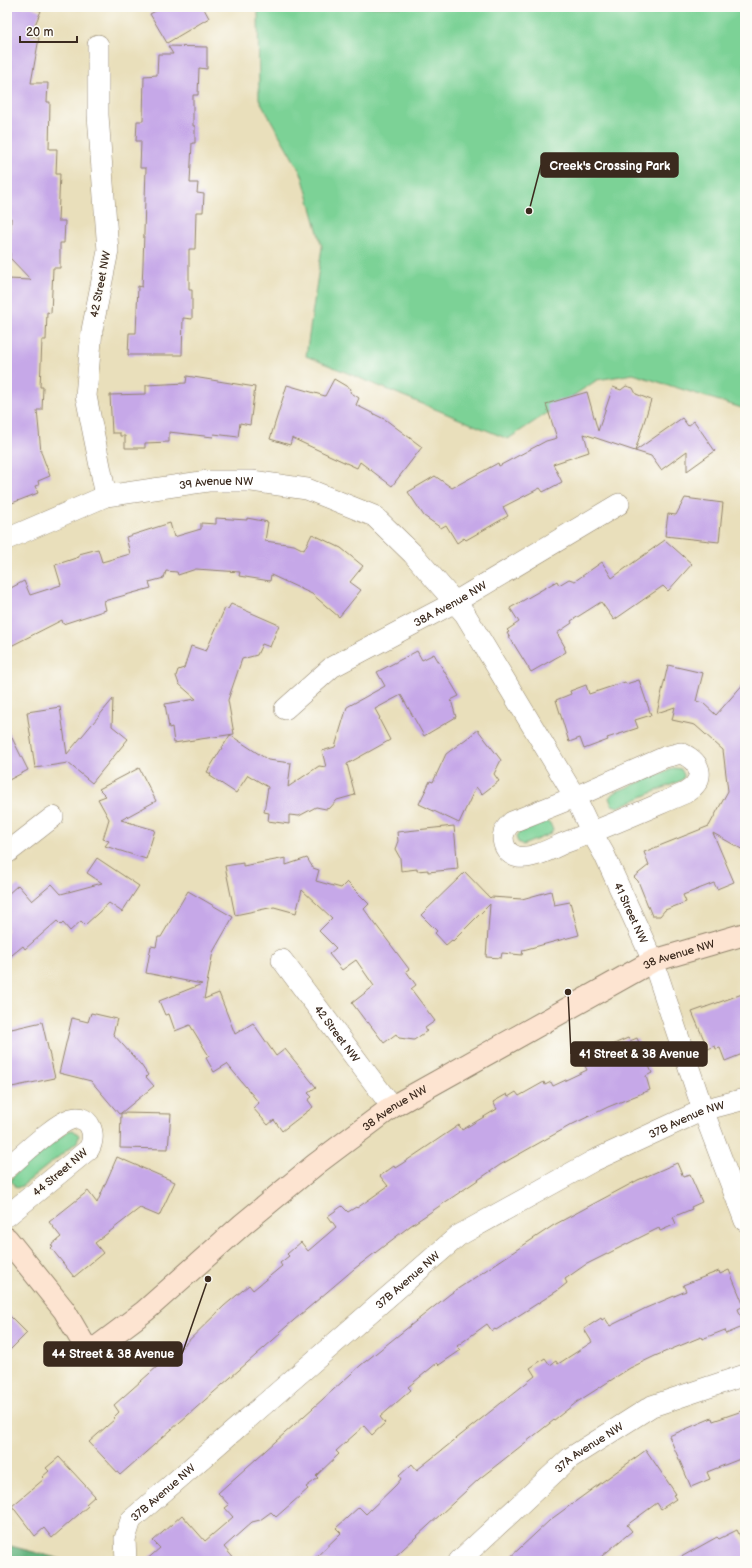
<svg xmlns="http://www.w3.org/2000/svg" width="752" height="1568" font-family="'Balsamiq Sans',sans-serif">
<rect width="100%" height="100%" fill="#fdfcf7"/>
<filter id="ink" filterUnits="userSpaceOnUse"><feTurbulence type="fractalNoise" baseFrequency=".025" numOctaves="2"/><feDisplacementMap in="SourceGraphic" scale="8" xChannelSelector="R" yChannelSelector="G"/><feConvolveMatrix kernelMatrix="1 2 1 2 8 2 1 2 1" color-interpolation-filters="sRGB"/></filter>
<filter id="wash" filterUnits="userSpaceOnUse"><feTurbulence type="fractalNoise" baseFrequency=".012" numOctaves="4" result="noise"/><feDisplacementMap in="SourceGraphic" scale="16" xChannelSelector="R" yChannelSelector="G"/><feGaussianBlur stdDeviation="0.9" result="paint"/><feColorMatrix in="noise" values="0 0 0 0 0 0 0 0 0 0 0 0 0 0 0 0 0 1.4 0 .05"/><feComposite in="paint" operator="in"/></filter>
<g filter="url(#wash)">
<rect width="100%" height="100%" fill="#e9dfbb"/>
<path fill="#7cd296" stroke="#5c7e5a" d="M258,7h487v402l-112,-35 -36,6 -89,59 -202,-83 16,-109 -20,-72 -43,-76z
M675,768l6,1 3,6 -1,4 -3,2 -62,26 -6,-2 -3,-7 4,-5z
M545,822l5,1 3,7 -3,4 -27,11 -5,-3 -2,-5 4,-5z
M73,1130l6,5 -2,7 -55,44 -6,2 -5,-7 3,-6 54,-44z"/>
<path fill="#65b47f" stroke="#506f4e" d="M7,1545l61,16h-61z"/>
<g id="blocks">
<path fill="#c6a8e8" d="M7,7h25l9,4 -11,25 9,2 -8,45h17l-1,19h3l-1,47h8l-1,25h4l-2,47h7l-1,22h-4v25h-7l-2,45 -4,-1 -1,28h-4l-2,47h3l-1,23h-5l4,42 9,24 -12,5 1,4 -4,1 3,7 -31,12v-226l24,1 -21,-22 1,-40h-2l1,-51 -3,-1z
M163,7h40l6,11 -42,25 -17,-29z
M168,46l39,1v22l-8,-1 -1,27h-5v31h2v17h-3l-2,40h8l-1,10 7,1 -1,18h-7l-1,37h-6v41h3v29l-9,-1 -1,37h-54l1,-22h7l2,-47 4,1 1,-23 3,-96h-6l1,-27h-5l1,-20h6l1,-45 13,-1 1,-21h15z
M187,376l68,11 -5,38 -10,-2 -2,14 -24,-3 -1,3 -44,-5v10l-24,1v5h-20v-12h-5v-3h-8l-2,-38 36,-1v-9l40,-2z
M334,379l17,10 -1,3 9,6 -3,7 30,15 36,27 -30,39 -32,-24 -3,6 -65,-30 -2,7 -20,-6 17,-54 38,11z
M626,386l7,2 3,6 15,6 -16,51 -51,-17 5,18 -36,12 9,18 -19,10 -3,-4 -37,19 5,9 -42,24 -2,-2 -7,5 -11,-18 -5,3 -17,-12 -16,-24 27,-16 17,12 46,-25 1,3 47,-25 11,-3 -11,-34 41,-12 11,39 15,-44 8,3z
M682,418l6,8 6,-5 21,30 -28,20v-20l-26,19 -10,-14 -16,-5z
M685,498l38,5 -4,39 -54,-6 3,-22 8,1z
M216,518l31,2v-2l21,4 -3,19 29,4 10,5 8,-16 29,14 22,18 -13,16 11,8 -22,27 -27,-23 -41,-19 -1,6 -31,-5 1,-4 -44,-3 -18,6 -1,-3 -11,-1 -2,7 -15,4 2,6 -47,13 2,9 -43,14 -1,-4 -55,28v-58l17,-9 6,14 31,-10 -6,-20 24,-8v-3l19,-5 4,13 28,-8 -4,-17 44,-14 4,14 27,-8v-6l15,1z
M665,540l27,24 -24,27 -5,-5 -49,34 -13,-18 -30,19 1,2 -15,10 8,14h-1l2,5 -35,20 -24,-39 2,-1 -2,-2 12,-8 -9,-14 47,-27 2,4 10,-6 6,2 27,-19 10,16z
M231,604l48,21 -9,22 -8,-3 -5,11 -15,4 -14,41 6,34 -60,9 -2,-16 -3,1 -4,-24 31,-5 -17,-15 -3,-8 2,-6 6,-2 7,-22 15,5 19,-43 3,1z
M417,651l5,9 12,-6 25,42 -8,4 5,17 -32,19 -23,-41 -26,14 5,9 -1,1 11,21 -43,24 8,31 -18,5 -7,8 -4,1 -10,-2 -17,9 -10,-1v9l-21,-3 1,-8 -5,-1 4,-25 -20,-12 -12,18 -26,-17 1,-2 -4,-2 23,-37 38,25 23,3 -3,24 31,-21 7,1 -4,-16 13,-4 12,-40 38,-21 -8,-14z
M668,665l35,8 -7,28 7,2 13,12 29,-33v169l-32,-18 21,49 -17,7 -3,-6 -31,12 3,7 -21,8 -5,6h-8l-14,-35 -4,-4 15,-12 -5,-13 65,-26 19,-35 -5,-41 -28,-25 -23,-5 3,-13 -18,6z
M639,680l12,35 -16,5 3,8 -31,10 1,2 -24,9 -4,-11 -11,4 -13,-42 15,-6 -1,-3 16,-6 3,9 36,-12 1,2z
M113,699l-1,27 16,13 -36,44 -24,-20 -33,5 -8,-56 33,-5 7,47z
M7,728l21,42 -21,11z
M478,730l23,30 -7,14 5,7 -17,13 -6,-7 -17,36 -40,-19 11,-23 3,1 13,-28z
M139,768l17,33 -35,19 34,10 -9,29 -41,-13 4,-5 -6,-2 6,-20 -11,-20 8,-3 -7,-7z
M454,826l4,43 -30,3v-2l-11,1v-2l-16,2 -1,-13 -5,-9 3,-8 -1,-9z
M97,858l42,28 -17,26 -13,-9 -24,22 -4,-4 -11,10 -7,-8 -2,2 -4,-4 -32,28 -2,-3 -16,13v-64l11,-10 14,16 20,-17 9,10 41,-11 -15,-10z
M286,858v7l21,-7 6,10 6,2 -3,11 25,7 6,-6 22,22 -5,5 45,60 -3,2 10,14 -5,4 24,32 -10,7 2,3 -13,9 -15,-2 -3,-4 -12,9 -16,-21 -1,1 -15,-20 22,-17 -18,-26 -14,10 -13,-16 7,-6 -17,-17 13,-13 -30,-28 -6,23 -22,-6 -39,8 -10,-49 18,-3v3z
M465,872l25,26 1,-1 31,2 29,-8 3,14 16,-3 9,33 -56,15 -1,5 -20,-2 -1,5 -15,-1 4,-53 -37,37 -1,-1 -6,5 -11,-12 2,-2 -16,-16z
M188,891l45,26 -20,35 -9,47 15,-6 16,41 18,-11 23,33 9,-7 31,38 -8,6 4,4 -4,3 5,7 -31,24 -8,-11 -6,5 -15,-17 6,-5 -32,-39 -13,8 -8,-14 3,-2 -19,-31 -15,6 -6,-17 -4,1 -6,-14 43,-17 -56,-11 5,-27 5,1 2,-10h3z
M745,993v60l-20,8 -5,-13 -4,1 -1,-3 -7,3 -16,-37z
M91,1013l26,6 -4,15 28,31 7,10 -2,2 8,9 -33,27 50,1 -3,35 -48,-1 1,-35 -2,1 -28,-33 -32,-8 13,-55 16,4z
M42,1022l13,56 -48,10v-58z
M628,1038l2,3 7,-3 15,35 -6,3 4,14 -42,17 -37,18 -71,40 -90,61 -56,43 -74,63 1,1 -161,142 -31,-33 26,-23 -2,-1 6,-6 -5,-7 62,-55 1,2 47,-46 25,-21 4,5 29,-24 -2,-3 9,-7 -2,-2 14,-12 7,9 28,-24 -8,-11 14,-10 6,6 8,-5 1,1 31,-22 -8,-10 14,-10 1,2 8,-5 56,-38 3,5 35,-21 -4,-7 14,-8 1,3 8,-5 3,4 25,-14 1,3 6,-3 2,4 34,-16 -2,-4 8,-3 -3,-9z
M117,1157l58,25 -16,34 -19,-8 -45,35 8,10 -29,24 -23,-29 2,-2 -2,-1 10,-8 -12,-15 39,-31 9,12z
M677,1163l6,14 7,-2 12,27 -11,5 1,2 -19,8 3,7 -16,7 -1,-3 -74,37 -20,14 2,4 -10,8 -61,39 -1,-1 -3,2 -5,-7 -30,22 4,4 -22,15 -2,-2 -29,24 3,3 -31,27 5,6 -13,12 -8,-9 -28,25 3,3 -23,22 2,2 -12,9 2,2 -32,28 -5,-5 -11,8 -8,2 -28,25 12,14h-91l15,-13 -7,-7 29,-26 23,26 28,-24 -8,-9 4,-3 -11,-12 143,-128 89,-71 104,-69 84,-45z
M729,1270l15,36 -6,3 7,17 -19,8 -1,-4 -23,9 -1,-2 -46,19 -25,12 -53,34 -98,77 -89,82h-78l29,-28 -5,-5 23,-21 7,7 30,-29 5,-6 -2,-3 13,-12 5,6 118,-94 -5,-8 15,-10 5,7 6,-4 2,3 34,-22 -8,-13 17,-11 1,2 3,-2 5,8 36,-18 40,-17 -3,-6 36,-14 1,3z
M7,1313l20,20 -20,20z
M745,1410v47l-38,15 3,7 -19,8 -22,-51 43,-18 1,3z
M646,1450l30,44 -3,1 3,4 -15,10 -4,-6 -30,22 5,6 -36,30h-90l44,-41z
M59,1457l36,39 -9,8 2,2 -36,32 -8,-10 -9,8 -23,-30 32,-27 -2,-2 7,-6 -3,-3z
M737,1530l8,16v15h-71l43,-24 2,2z"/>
</g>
</g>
<g filter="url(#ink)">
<use href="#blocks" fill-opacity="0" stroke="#92846c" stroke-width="1"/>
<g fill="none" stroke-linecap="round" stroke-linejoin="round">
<defs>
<g id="street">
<path d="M98,45v70l10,136 -16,79 -6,66 20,100"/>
<path id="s1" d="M7,539l99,-43 102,-15h44l55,8 67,27 39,38 52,60 110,183 17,36 12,21 49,107 50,149 42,111"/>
<path id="s2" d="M285,709l47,-42 123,-65 164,-98"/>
<path d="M681,753c22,10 25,27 4,40 -40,17 -80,35 -121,50 -13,6 -31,16 -46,14 -10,-2 -15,-11 -15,-20 1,-7 4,-11 9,-15l63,-25 90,-40z"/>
<path d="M7,853l46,-36"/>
<path id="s3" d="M282,960l110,147"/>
<path d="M7,1168c16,-13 46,-43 64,-49 19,-6 26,16 18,30l-82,67"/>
<path id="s4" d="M126,1561l-1,-22 6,-19 327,-284 135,-75 110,-51 42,-11"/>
<path id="s5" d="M459,1561l111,-103 82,-52 93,-31"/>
</g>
<g id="secondary">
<path id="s6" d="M7,1239l57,71 25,43 56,-42 98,-87 73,-60 76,-57 261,-146 92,-27"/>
</g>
</defs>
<use href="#street" stroke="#92846c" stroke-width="22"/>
<use href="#secondary" stroke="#92846c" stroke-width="24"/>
<use href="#street" stroke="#fff" stroke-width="21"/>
<use href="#secondary" stroke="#fde4d1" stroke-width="22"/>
</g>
</g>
<g text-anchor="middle" stroke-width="3.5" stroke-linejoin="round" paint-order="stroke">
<g font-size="11" fill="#3b2a1e" stroke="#fdfcf7">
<text transform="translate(100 284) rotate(-79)" y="4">42 Street NW</text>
<text dy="4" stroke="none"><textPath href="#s1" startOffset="219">39 Avenue NW</textPath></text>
<text dy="4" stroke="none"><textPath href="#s2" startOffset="197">38A Avenue NW</textPath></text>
<text dy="4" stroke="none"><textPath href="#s1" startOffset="859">41 Street NW</textPath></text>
<text dy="4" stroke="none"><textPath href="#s6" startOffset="857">38 Avenue NW</textPath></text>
<text dy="4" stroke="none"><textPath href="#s3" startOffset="92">42 Street NW</textPath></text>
<text dy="4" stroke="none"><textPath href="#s6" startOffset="533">38 Avenue NW</textPath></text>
<text dy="4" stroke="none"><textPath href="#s4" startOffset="732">37B Avenue NW</textPath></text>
<text transform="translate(60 1172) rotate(-40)" y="4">44 Street NW</text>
<text dy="4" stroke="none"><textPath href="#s4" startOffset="408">37B Avenue NW</textPath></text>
<text dy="4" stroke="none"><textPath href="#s5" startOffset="173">37A Avenue NW</textPath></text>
<text dy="4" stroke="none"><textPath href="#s4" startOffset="84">37B Avenue NW</textPath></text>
</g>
</g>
<path fill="none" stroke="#3b2a1e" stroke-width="1.5" d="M529 211L541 165M568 992L571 1054M208 1279L182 1354"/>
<g fill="#3b2a1e" stroke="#fdfcf7" stroke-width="1.5">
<circle cx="529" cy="211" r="4"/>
<circle cx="568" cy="992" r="4"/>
<circle cx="208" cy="1279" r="4"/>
</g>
<g fill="#3b2a1e" stroke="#3b2a1e" stroke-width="1.5">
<rect x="541" y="153" width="137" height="24" rx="4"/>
<rect x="571" y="1042" width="136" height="24" rx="4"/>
<rect x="44" y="1342" width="138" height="24" rx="4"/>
</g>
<g font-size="12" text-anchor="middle" font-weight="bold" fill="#fff">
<text x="610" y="170">Creek's Crossing Park</text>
<text x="639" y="1058">41 Street &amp; 38 Avenue</text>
<text x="113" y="1358">44 Street &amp; 38 Avenue</text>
</g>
<rect width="752" height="1568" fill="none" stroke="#fdfcf7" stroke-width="24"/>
<path d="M20 36v6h57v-6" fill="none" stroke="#3b2a1e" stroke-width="2"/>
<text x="26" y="36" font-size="12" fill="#3b2a1e" stroke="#fdfcf7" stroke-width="3" paint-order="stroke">20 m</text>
</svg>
